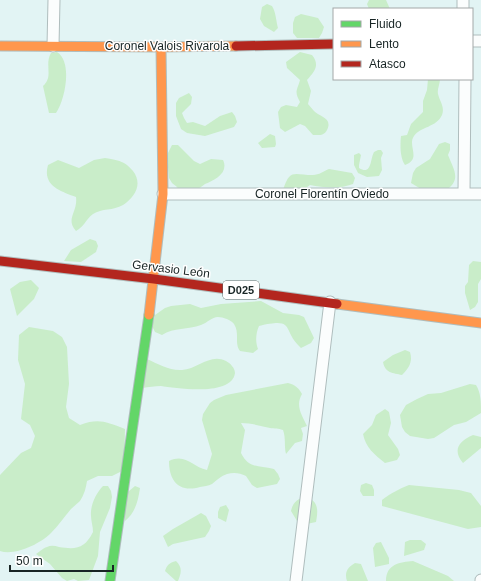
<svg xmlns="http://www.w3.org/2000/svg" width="481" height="581" font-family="Arial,sans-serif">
<rect width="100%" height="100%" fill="#e2f4f4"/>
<path fill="#c9edc9" d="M369,0h17l4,9h-21l-2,-5z
M267,4l5,2c4,6 4,15 6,22l-4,4 -10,-6 -4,-7 2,-12z
M301,14l17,4 6,9 -2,6 -3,5h-22l-4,-5v-10l2,-6z
M57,52c16,10 8,48 -1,61h-7l-6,-27c11,-10 1,-21 8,-33z
M300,52l12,3c8,10 3,16 -5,25l4,11 -3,13c2,2 4,5 6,7 6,6 19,7 13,19 -3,6 -8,5 -14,5l-8,-9 -5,-2 -15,8 -5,-4 -2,-16 3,-5 5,-2 11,2 3,-5c-6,-11 -3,-11 0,-22l-13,-12 -1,-6z
M428,79h12c0,5 -3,10 -2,15 2,8 7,13 4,21 -5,12 -22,12 -28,21 -7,10 8,23 -9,29 -5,-7 -5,-20 -4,-29l6,-1 4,-11 12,-12v-11l4,-11z
M189,93l3,4 -1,7 -9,9 2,5 3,5 6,-1 12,4 15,-10 12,-4 3,4 2,6 -3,5 -29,9 -18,-3 -6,-4 -5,-13v-13l3,-5z
M270,134l5,2 1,8 -1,3 -13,1 -4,-5z
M445,142l5,2v6l-2,5c6,15 14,25 -3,36l-24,-2 -10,-6 2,-10 3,-5 14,-9 9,-15z
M172,145h6l16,16 6,3 11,-5 12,1c6,13 -8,20 -18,24 -3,2 -6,5 -11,6 -6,1 -13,0 -18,-3h1l-5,-4 -3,-5 -2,-23z
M378,150h3l2,3 -2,5 1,12 -3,6 -12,1 -9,-4 -4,-8v-10l5,-2 2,2 -2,10v3c13,8 11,-9 15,-16z
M105,158c6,1 13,2 19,5 4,2 6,5 9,8 10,13 2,26 -10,34 -10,6 -21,3 -30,9 -7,5 -9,13 -17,17 -11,-12 2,-19 0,-34 -15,-6 -34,-11 -28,-32l10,-5 21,8 15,-8z
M329,169l23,4 3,5 -2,6c-13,5 -29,4 -43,1l-10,7 -17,-2c7,-22 11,-15 30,-15 6,0 11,-4 16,-6z
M90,239l6,2 2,5 -2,6 -15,10 -17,-1 7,-11z
M473,261l8,1v17l-3,5v18l-3,5 -5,3 -5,-17v-7l3,-4 1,-17z
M31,280l8,8 -5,11 -17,17 -7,-27 10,-7z
M261,301l22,12 16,2 5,2 10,21 -3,5 -10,5c-20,-18 -4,-31 -42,-22 -3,7 -4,15 -1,23l-5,4 -13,-2c-6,-8 0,-18 -6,-27 -3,-4 -11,-7 -16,-7 -6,0 -11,6 -17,8 -13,5 -27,2 -39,10l-7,-3 -3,-6 3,-11 10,-7 6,-2 19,-2 11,4 20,-4z
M29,327l24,4 9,6 5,10 2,37 -3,23 3,11 11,7c19,-7 26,-3 45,4l-1,41 -12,6h-14l-11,5c-1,7 -3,14 -7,20 -3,3 -6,5 -9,8 -7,8 -13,17 -20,24 -11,11 -36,23 -51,18v-76l21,-22 10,-5 4,-12 -5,-11 -9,-6 4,-35 -7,-24 1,-25z
M405,350l5,2c3,10 -1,16 -8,23 -9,-2 -17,-2 -19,-13l10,-7z
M147,359c11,5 23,12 35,11 16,-1 28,-17 44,-9 4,2 9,7 9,12 -3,24 -59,15 -74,13 -6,0 -13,1 -18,2z
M288,383c7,2 10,4 14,11 -7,12 0,21 5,32l-6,2 2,6 -1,7 -7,2 -9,11c-2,-8 0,-16 -3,-24 -5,-2 -8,-1 -13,-2 -10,-2 -19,-5 -29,-5l4,7 -4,23c8,16 17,12 33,16l4,5 2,5 -3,5 -20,4 -5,-3 -6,-9c-6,-3 -12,-4 -19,-2 -6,2 -10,6 -15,10 -4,2 -8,2 -12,3 -21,6 -31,-6 -31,-26 17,-8 23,6 38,9l5,-16 -10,-34 1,-6 7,-11 4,-3 12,-5z
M470,384l6,1c5,8 5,17 5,28l-15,9 -12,3 -20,13 -6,1 -18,-3 -5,-4 -3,-5 -2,-12 6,-10 11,-6 11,-5 13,-1z
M385,409l4,3 2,11 -3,12 10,14 2,6 -3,5 -12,3c-11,-9 -19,-15 -22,-29l9,-9 4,-10z
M473,435l8,2v11l-18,15c-11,-13 -4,-22 10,-28z
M366,483l6,2 2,5v6h-11l-3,-5 1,-6z
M409,485l50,5 12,3 10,13v21l-13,2 -86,-23v-6c9,-7 17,-11 27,-15z
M103,486h5l3,5 1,6 -2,11 -10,24 -2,24 -9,24 -11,1 -4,-2 -7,2 -5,-3 -12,-14 -14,-10c3,-2 7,-6 11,-7 4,-2 8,-1 12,0 18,3 26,1 34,-15 0,-6 -2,-11 -2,-16 -1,-10 5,-23 12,-30z
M135,486l5,2c-2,14 -5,25 -15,33l-2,-25z
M307,497c12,5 11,14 9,25l-14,3 -5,-4 -6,-10c2,-9 7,-13 16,-14z
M226,505l3,5 -3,12 -8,-4v-6l2,-5z
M201,513l5,3 5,10 -2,5 -4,6 -32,7 -5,3 -5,-11 10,-7z
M410,540h11l5,4 -2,6 -20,6 1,-14z
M381,542l8,16v6l-14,3 -2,-19 3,-5z
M176,561c7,7 5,12 2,20h-2l-11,-10c2,-6 4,-8 11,-10z
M413,561l35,15 6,5h-68c0,-17 14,-19 27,-20z
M355,563l6,1 7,17h-21c-3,-9 1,-14 8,-18z"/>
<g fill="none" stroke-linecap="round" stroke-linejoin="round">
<defs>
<path id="street" d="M463,0v9
M472,41h9
M53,46l1,-46
M464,193l1,-114
M163,194h318
M296,581l34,-279
M481,581v-1"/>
<path id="fast" d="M110,581l39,-266"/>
<path id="slow" d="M0,46l161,1 75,-1
M337,304l144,19
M149,315l14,-121 -2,-147"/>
<path id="jam" d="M236,46l98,-2
M0,261l154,18 183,25"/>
</defs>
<use href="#street" stroke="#afbdbd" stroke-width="13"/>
<use href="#fast" stroke="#afbdbd" stroke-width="11"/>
<use href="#slow" stroke="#afbdbd" stroke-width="11"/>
<use href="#jam" stroke="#afbdbd" stroke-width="11"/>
<use href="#street" stroke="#fbfdfd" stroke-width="11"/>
<use href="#fast" stroke="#63d668" stroke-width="9"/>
<use href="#slow" stroke="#ff974d" stroke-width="9"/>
<use href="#jam" stroke="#b3261e" stroke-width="9"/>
</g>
<g text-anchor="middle" stroke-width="3" stroke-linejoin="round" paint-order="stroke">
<rect fill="#fff" stroke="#5d6666" stroke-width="1" x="223" y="281" width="36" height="18" rx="3"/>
<g font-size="11" font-weight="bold" fill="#182525">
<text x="241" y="294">D025</text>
</g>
<g font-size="12" fill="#182525" stroke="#fff">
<text x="167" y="50">Coronel Valois Rivarola</text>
<text x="322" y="198">Coronel Florentín Oviedo</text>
<text transform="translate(171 269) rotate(7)" y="4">Gervasio León</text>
</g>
</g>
<rect x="333" y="8" width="140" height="72" fill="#ffffff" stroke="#a3a8a8"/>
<rect x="341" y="21" width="20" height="6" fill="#63d668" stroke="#a3a8a8"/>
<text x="369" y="28" font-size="12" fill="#182525">Fluido</text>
<rect x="341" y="41" width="20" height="6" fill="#ff974d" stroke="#a3a8a8"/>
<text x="369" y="48" font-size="12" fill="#182525">Lento</text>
<rect x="341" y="61" width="20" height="6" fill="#b3261e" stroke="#a3a8a8"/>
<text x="369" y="68" font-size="12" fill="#182525">Atasco</text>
<path d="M10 565v6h103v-6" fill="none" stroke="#182525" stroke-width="2"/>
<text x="16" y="565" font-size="12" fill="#182525" stroke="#ffffff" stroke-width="3" paint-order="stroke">50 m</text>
</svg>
